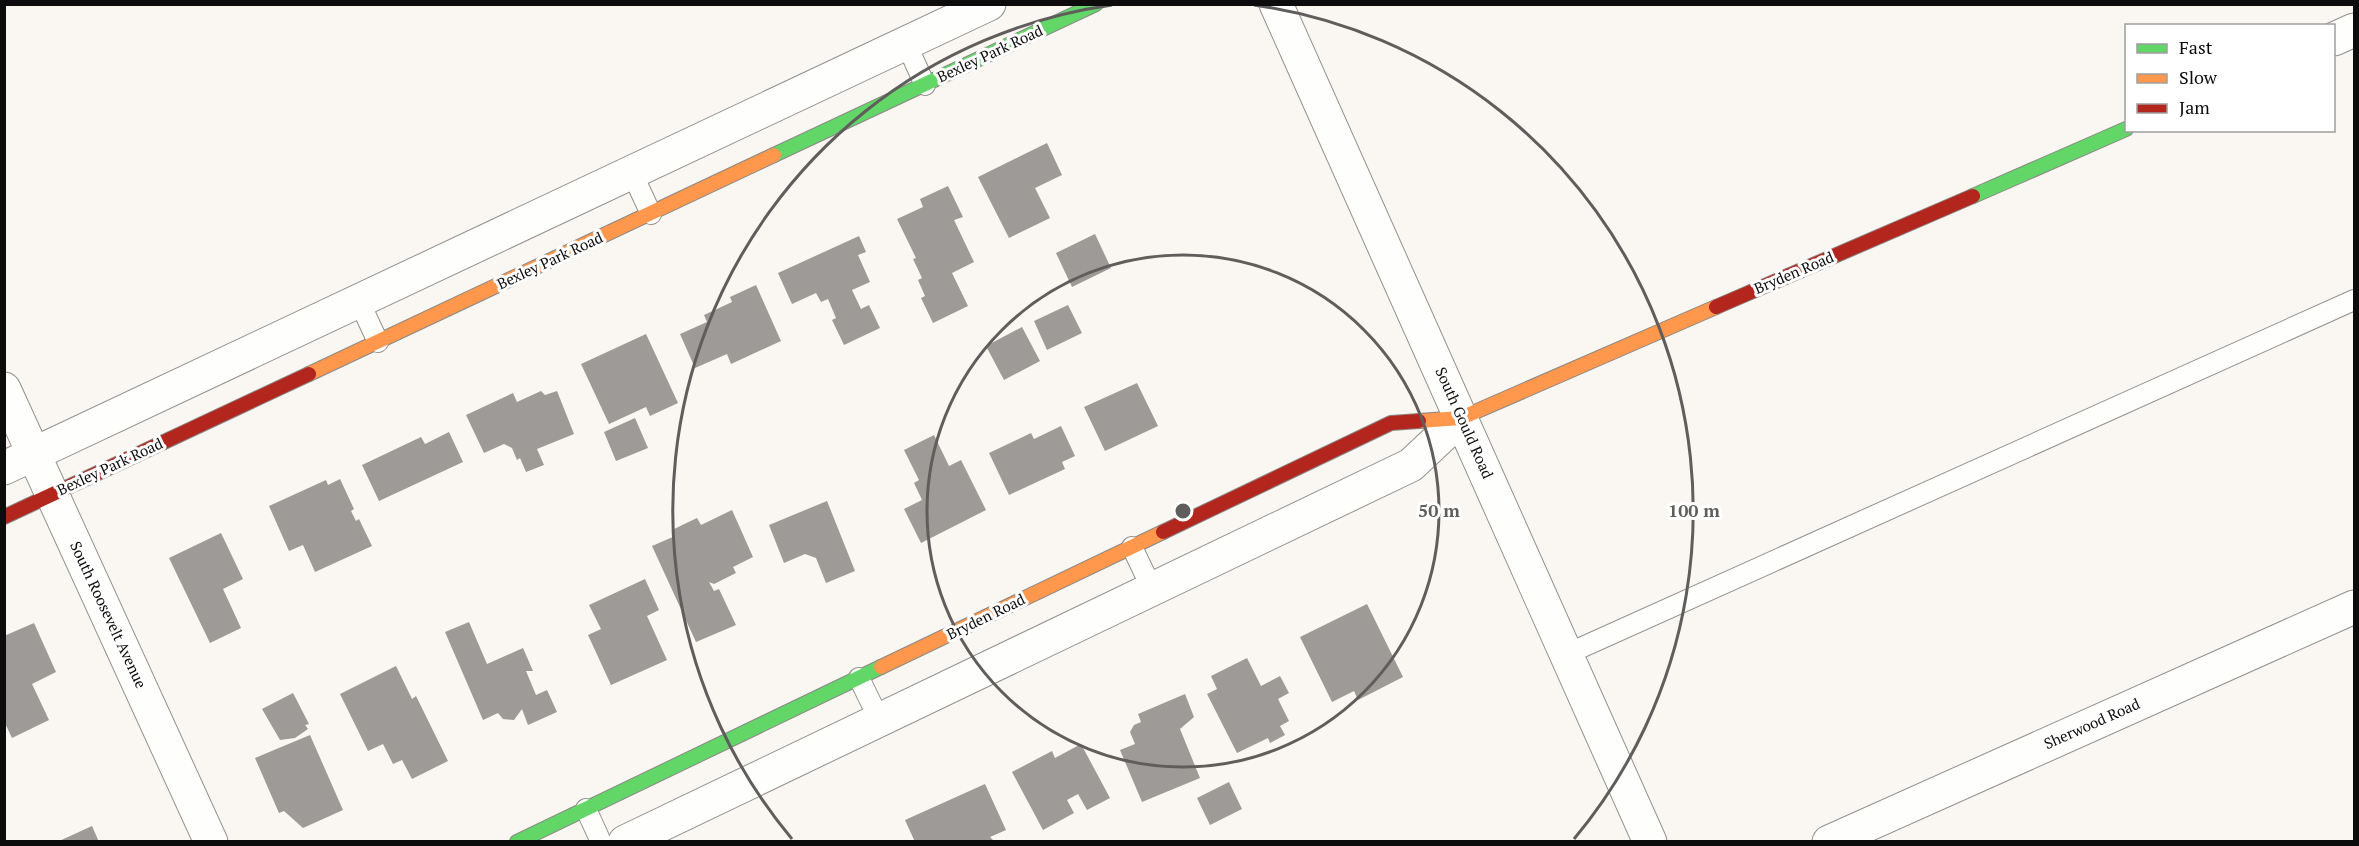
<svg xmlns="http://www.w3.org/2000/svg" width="2359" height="846" font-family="'PT Serif',serif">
<rect width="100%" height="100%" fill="#faf6f1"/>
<path fill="#9d9a97" d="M1047,143l15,32 -27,13 15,30 -41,20 -31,-61z
M948,186l15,31 -9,3 20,42 -22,11 16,33 -35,17 -12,-25 4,-2 -7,-16 4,-2 -9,-19 3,-1 -19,-39 26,-12 -3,-8z
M1095,234l16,34 -39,19 -16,-34z
M859,236l7,16 -8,3 12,27 -18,8 9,19 8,-4 11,23 -36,17 -12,-25 4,-2 -8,-19 -7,3 -5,-9 -24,11 -14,-31z
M756,285l25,56 -50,23 -4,-10 -32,14 -15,-34 27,-12 -3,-7 28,-13 -2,-5z
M1068,305l14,28 -35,17 -13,-29z
M1022,327l18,34 -36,19 -18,-34z
M646,334l32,69 -28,13 -4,-9 -37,17 -28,-60z
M1137,383l21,43 -53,25 -21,-44z
M541,391l4,4 12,-4 17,43 -37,15 7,16 -18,7 -6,-14 -3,2 -5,-12 -8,-4 -20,9 -18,-38 47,-22 4,9z
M635,418l13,30 -32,13 -12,-29z
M1061,426l14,30 -13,6 3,7 -56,26 -20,-42 42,-20 3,6z
M449,432l14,30 -84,39 -17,-36 59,-28 4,7z
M934,435l15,31 12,-6 25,50 -65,33 -17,-34 18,-9 -8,-17 5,-3 -15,-30z
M340,479l14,30 -3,2 5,10 3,-2 13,27 -57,26 -12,-27 -14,6 -20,-45 57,-26 2,5z
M827,501l28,70 -29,12 -10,-25 -11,-4 -21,9 -15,-38z
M732,510l21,47 -20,10 3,6 -22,11 -5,-2 5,9 5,-2 17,36 -40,17 -44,-96 23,-10 -3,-6 25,-12 4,7z
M221,533l22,46 -20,10 18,39 -31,15 -41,-85z
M645,579l14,31 -12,6 20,44 -56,25 -23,-50 13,-6 -12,-24z
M1367,604l36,73 -45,23 -4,-9 -22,11 -32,-65z
M469,622l18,42 36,-16 10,23h-7l10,24 11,-5 10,22 -29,13 -6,-16 -8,11 -11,-1 -5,-6 -15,7 -38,-88z
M34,623l22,49 -24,12 17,36 -37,18 -8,-17v-85z
M1247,658l14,28 19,-10 9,17 -11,6 11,22 -9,5 5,9 -15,8 -2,-5 -31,15 -30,-59 10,-5 -6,-13z
M396,666l16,33 4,-3 32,65 -36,18 -10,-19 -9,4 -10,-20 -15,7 -28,-57z
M293,693l16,31 -4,1 3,4 -13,9 -15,2 -18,-31z
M1185,694l9,23 -14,12 20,49 -58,24 -22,-52 15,-6 -5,-12 4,-7 7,-3 -3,-8z
M310,735l33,75 -40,18 -19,-17 -5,2 -24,-55z
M1081,744l29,54 -23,12 -9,-16 -11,6 7,13 -31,17 -31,-58 40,-21 3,7z
M1229,782l13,27 -32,16 -13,-27z
M985,784l21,46 -16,7 5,5h-80l-10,-22z
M92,826l7,16h-42z"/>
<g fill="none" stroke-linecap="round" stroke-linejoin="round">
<defs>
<path id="lane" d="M906,43l19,42
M632,173l19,41
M359,301l19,41
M1132,547l20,42
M1567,654l787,-354
M859,678l20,41
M586,809l15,33"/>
<path id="street" d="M1276,4l374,838
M2334,39l20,-9
M4,389l207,453
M4,468l985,-464
M625,842l786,-377 50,-47
M1829,842l525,-235"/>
<path id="fast" d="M774,155l322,-151
M1973,196l153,-67
M517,842l364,-175"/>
<path id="slow" d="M309,374l465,-219
M1419,421l42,-3 255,-111
M881,667l282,-135"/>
<path id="jam" d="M1716,307l257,-111
M4,517l305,-143
M1163,532l228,-109 28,-2"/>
</defs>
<use href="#lane" stroke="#93918f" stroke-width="22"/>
<use href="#street" stroke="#93918f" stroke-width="35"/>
<use href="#fast" stroke="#8a8886" stroke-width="16"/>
<use href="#slow" stroke="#8a8886" stroke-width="16"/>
<use href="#jam" stroke="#8a8886" stroke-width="16"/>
<use href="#lane" stroke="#fefefd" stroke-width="20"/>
<use href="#street" stroke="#fefefd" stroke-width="33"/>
<use href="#fast" stroke="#63d668" stroke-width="14"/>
<use href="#slow" stroke="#ff974d" stroke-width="14"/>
<use href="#jam" stroke="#b3261e" stroke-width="14"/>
</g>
<g fill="none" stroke="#5f5e5c" stroke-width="3">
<circle cx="1183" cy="511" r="256"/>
<path d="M792 839A511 511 0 0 1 1112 5M1254 5A511 511 0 0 1 1574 839"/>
</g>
<g text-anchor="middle" stroke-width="6" stroke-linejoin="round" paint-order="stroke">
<g font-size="15" fill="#0c0c0c" stroke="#fff">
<text transform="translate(990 54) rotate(-25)" y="5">Bexley Park Road</text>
<text transform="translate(550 261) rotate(-25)" y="5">Bexley Park Road</text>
<text transform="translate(1794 273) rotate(-23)" y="5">Bryden Road</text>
<text transform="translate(1464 423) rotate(66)" y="5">South Gould Road</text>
<text transform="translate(110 467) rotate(-25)" y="5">Bexley Park Road</text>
<text transform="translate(108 615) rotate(65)" y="5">South Roosevelt Avenue</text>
<text transform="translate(986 617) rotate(-26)" y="5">Bryden Road</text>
<text transform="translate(2092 724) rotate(-24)" y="5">Sherwood Road</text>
</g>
</g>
<circle cx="1183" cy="511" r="9" fill="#5f5e5c" stroke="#fff" stroke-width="3"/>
<g font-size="18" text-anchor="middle" font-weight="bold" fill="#5f5e5c" stroke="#fff" stroke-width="6" stroke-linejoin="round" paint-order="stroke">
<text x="1439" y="517">50 m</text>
<text x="1694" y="517">100 m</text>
</g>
<rect width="2359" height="846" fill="none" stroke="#0c0c0c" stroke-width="12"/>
<rect x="2125" y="24" width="210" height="108" fill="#ffffff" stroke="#9e9e9e" stroke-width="1.5"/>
<rect x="2137" y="44" width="30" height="9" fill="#63d668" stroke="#9e9e9e" stroke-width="1.5"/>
<text x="2179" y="54" font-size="18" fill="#0c0c0c">Fast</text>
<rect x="2137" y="74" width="30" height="9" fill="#ff974d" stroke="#9e9e9e" stroke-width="1.5"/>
<text x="2179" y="84" font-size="18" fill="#0c0c0c">Slow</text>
<rect x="2137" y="104" width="30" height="9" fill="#b3261e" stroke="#9e9e9e" stroke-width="1.5"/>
<text x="2179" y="114" font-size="18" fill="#0c0c0c">Jam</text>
</svg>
